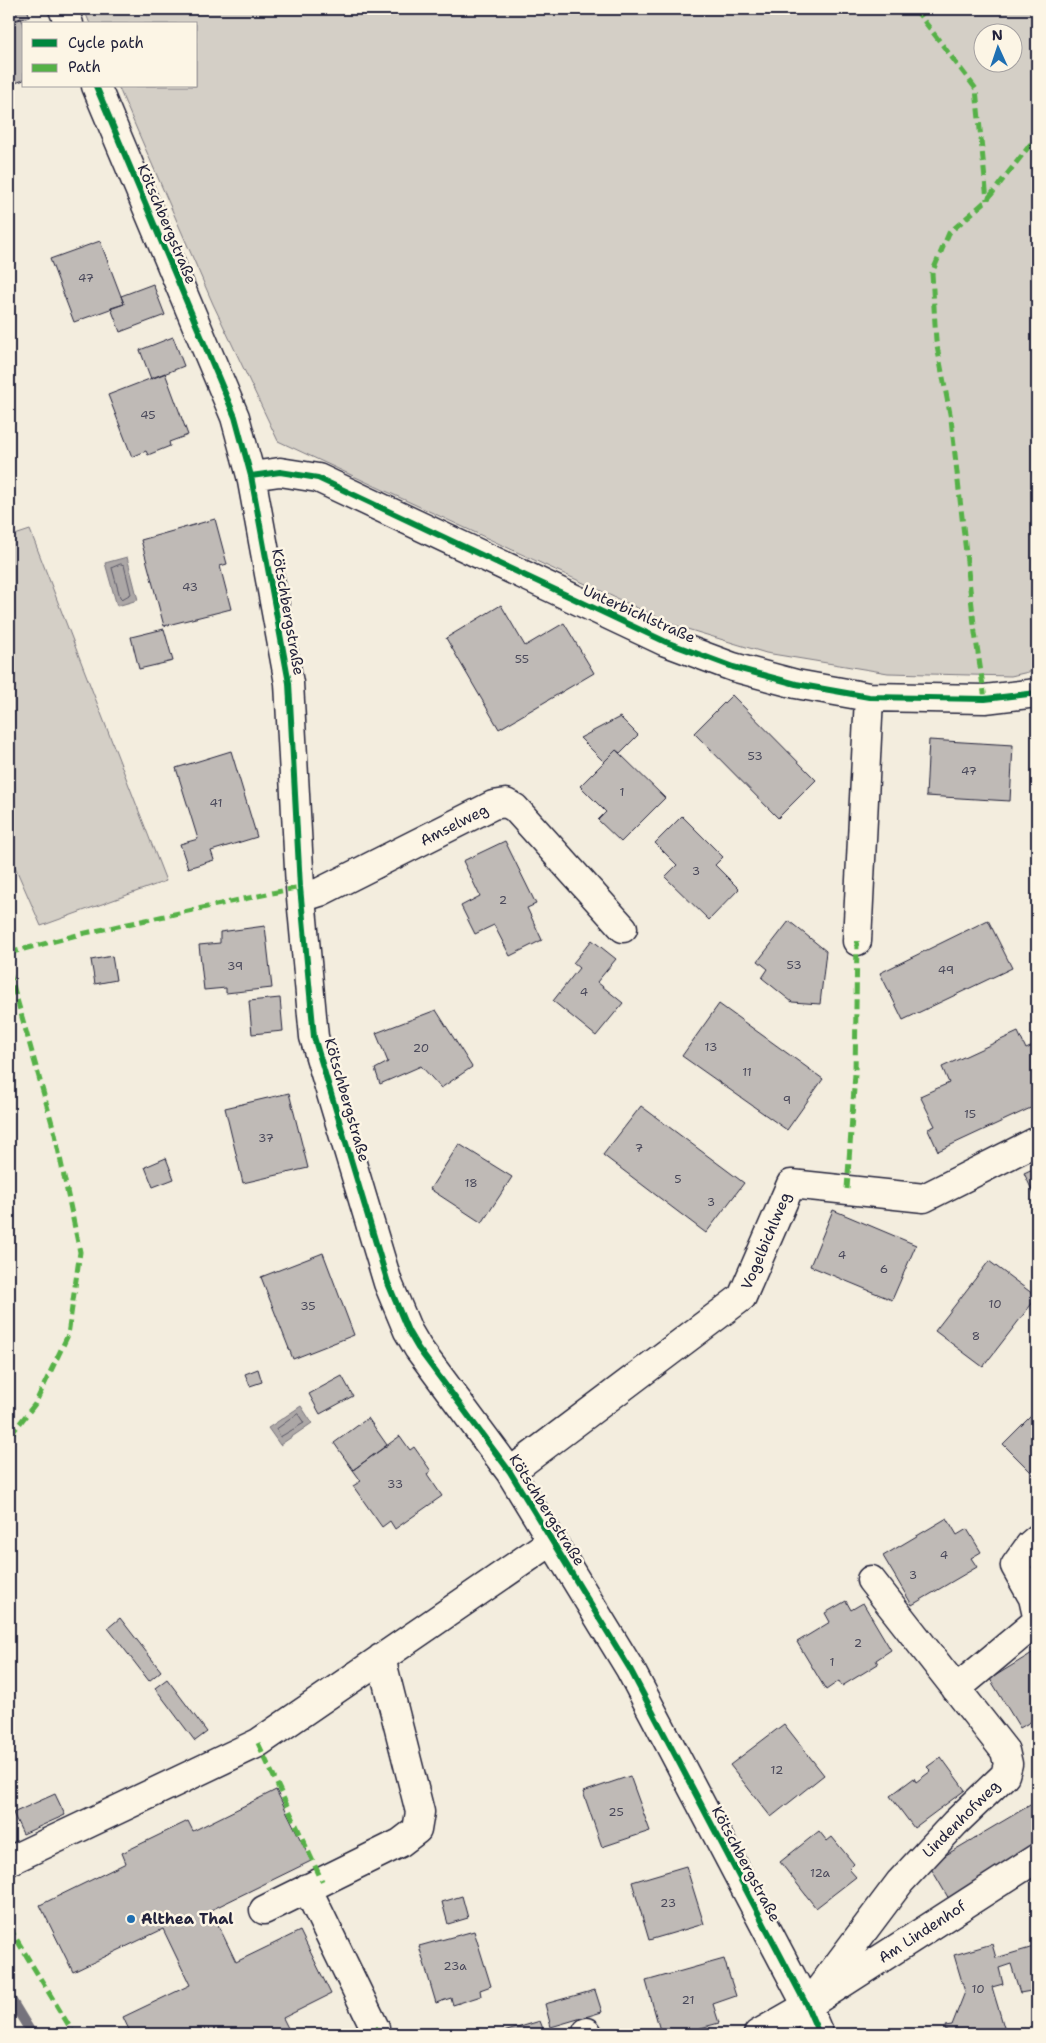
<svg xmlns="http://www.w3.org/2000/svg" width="1046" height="2043" font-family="'Shantell Sans',sans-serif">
<rect width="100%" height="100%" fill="#f3edde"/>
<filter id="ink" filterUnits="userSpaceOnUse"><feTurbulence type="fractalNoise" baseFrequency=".02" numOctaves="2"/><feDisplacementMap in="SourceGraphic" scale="10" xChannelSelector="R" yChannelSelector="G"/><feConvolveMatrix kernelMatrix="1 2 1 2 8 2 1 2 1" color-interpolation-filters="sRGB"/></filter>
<g filter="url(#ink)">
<path fill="#d4cfc6" stroke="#7b7880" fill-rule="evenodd" d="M84,9h953v661l-26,6 -123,-3 -122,-20 -92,-28 -396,-184 -65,-137 -95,-218h78v-62h-106zM984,32h30v30h-30z
M30,530l136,351 -125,45 -32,-73v-316z"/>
<path fill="#aca7a6" stroke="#75727b" d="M127,557l11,43 -21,6 -12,-43z
M301,1406l11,17 -32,22 -12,-17z"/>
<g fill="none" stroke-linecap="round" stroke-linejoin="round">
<path stroke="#595766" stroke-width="1" d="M121,564l3,1 7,29 -9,5 -2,-2 -8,-29z
M298,1414l6,9 -24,14 -3,-8z"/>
<path stroke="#75727b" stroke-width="10" d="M9,1996l23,38"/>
</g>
<path fill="#bfbab6" stroke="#22223b" d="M9,9h18l3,8 -21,5z
M21,18l3,6v56l-15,5v-63z
M100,241l24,63 -50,18 -24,-63z
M153,284l12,31 -45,17 -9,-24 13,-4 -3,-8z
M173,337l11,29 -33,13 -11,-29z
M165,373l23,62 -19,7 1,4 -22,9 -2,-4 -14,6 -24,-62z
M215,519l12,45 -7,2 11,43 -67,17 -23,-86z
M501,605l24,41 39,-23 30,50 -95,56 -53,-91z
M164,629l9,32 -34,8 -8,-32z
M732,695l84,85 -38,38 -84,-85z
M620,717l18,18 -18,18 -4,-3 -12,12 -24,-24z
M929,740l84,5 -3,56 -84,-5z
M616,750l49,48 -44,44 -23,-22 8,-8 -26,-26z
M231,751l26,86 -46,14 3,9 -26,8 -8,-24 18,-5 -22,-71z
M682,816l41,41 -8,8 24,24 -30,31 -44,-43 12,-12 -22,-22z
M505,841l31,63 -9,4 15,32 -32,16 -16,-31 -19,9 -14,-28 19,-10 -17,-35z
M988,920l24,48 -109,52 -23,-47z
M789,921l37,30 -6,53 -28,-2 -30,-24 6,-9 -10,-8z
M265,926l7,62 -46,5v-5l-22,2 -5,-45 21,-2v-11z
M592,940l24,19 -19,23 26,21 -27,33 -43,-35 26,-33 -6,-5z
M112,956l4,24 -21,4 -4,-24z
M280,998l3,33 -31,3 -3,-33z
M719,1004l104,75 -36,51 -105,-74z
M436,1010l36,57 -31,21 -20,-22 -41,18 -5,-15 13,-7 -12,-29z
M1018,1032l8,17 11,-5v61l-99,46 -10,-22 7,-3 -15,-30 29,-13 -7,-16z
M289,1093l19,75 -65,15 -18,-75z
M641,1106l103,77 -38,50 -103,-78z
M459,1144l53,33 -30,46 -52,-34z
M166,1158l8,21 -21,8 -8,-20z
M1037,1167v34l-13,-28z
M833,1210l83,35 -24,55 -82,-34z
M323,1253l31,82 -61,24 -32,-82z
M989,1261l48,36 -54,70 -48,-36z
M258,1369l4,13 -12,4 -5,-12z
M342,1376l11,20 -33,18 -11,-20z
M1037,1410v68l-34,-34z
M368,1418l19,27 -34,25 -19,-27z
M400,1436l10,14 4,-3 17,24 -4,3 15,22 -47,33 -5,-8 -8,6 -29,-41 8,-5 -8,-11z
M947,1518l10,17 10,-6 14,23 -10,6 6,9 -65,38 -29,-49z
M846,1601l5,9 12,-7 28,47 -15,10 2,4 -36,22 -3,-5 -13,9 -29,-48 33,-20 -5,-9z
M120,1618l41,53 -12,10 -41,-53z
M1037,1650v68l-17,10 -30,-49z
M167,1679l40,53 -12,9 -40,-53z
M784,1724l40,51 -53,42 -41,-52z
M941,1757l24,33 -51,38 -24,-32 24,-18 2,4 15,-11 -4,-4z
M630,1776l20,55 -48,16 -19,-55z
M276,1790l35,71 -100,49 25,52 64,-31 31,63 -48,24 8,16h-160l-8,-17 67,-32 -27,-56 -90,43 -33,-67 86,-42 -4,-10 66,-32 5,10z
M55,1794l10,21 -42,19 -10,-21z
M1037,1801v46l-88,52 -20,-34z
M819,1831l8,10 5,-4 22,27 -5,5 7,8 -40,31 -36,-46z
M686,1866l18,58 -55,16 -17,-58z
M462,1896l6,22 -20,6 -6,-22z
M474,1931l17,55 -11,4 1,6 -28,9 -2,-7 -15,5 -17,-57z
M992,1944l4,14 41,-12v60l-6,-15 -11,2 -9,-29 -12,4 4,16 -11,3 14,47h-59l-2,-8 7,-1 13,-33 -11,-37z
M724,1959l12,37 -23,8 6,19 -41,11h-17l-15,-53z
M595,1990l7,22 -51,15 -6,-23z
M540,2021l5,13h-48z"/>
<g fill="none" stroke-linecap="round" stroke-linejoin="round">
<defs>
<path id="minor" d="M63,9l6,15
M96,86l139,331 16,59 38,207 11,204 14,150 74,246 20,48 10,17 92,124 120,197 177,337 12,28
M251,476l29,-4 38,6 348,164 67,25 63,17 73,13 116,2 52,-6
M301,898l19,-6 173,-87 13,-2 9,5 108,120
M857,941l12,-244
M510,1472l232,-175 49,-113 133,14 113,-57
M1037,1539l-7,6 -15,21 18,32 4,18
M956,1689l79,-66 2,-5
M9,1861l249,-118 294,-202
M307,1888l68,140
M264,1910l136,-67 17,-13 3,-18 -39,-154
M807,2006l93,-124 55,-59 50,-48 3,-11 -3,-13 -134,-171
M587,2032l1,2
M758,2034l49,-28 230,-148"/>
</defs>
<use href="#minor" stroke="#22223b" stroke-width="31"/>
<use href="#minor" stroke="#fcf5e5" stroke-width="28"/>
<path stroke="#55b146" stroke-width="5" stroke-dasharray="10 5" stroke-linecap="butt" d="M915,9l61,80 11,111
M985,699l-10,-66 -24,-214 -15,-78 -4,-68 17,-40 38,-33 50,-64
M9,953l72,-19 219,-47
M9,971l46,163 25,118 -12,83 -33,69 -26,33
M847,1189l8,-115 2,-133
M258,1743l64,138
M9,1927l65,107
M375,2028l9,6"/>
<defs>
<path id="cycleway" d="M96,86l139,331 16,59 38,207 11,204 14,150 74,246 20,48 10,17 92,124 120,197 177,337 12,28
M251,476l29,-4 38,6 348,164 67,25 63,17 73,13 116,2 52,-6"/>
</defs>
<use href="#cycleway" stroke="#fcf5e5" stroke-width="9"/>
<use href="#cycleway" stroke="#00873e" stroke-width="6"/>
</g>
</g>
<circle fill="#1f6fb2" stroke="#fcf5e5" stroke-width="2" cx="131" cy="1919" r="5"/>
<g text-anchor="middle" stroke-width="5" stroke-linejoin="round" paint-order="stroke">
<g font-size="12" fill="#49485a">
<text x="86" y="282">47</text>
<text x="148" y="419">45</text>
<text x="190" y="591">43</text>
<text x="522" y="663">55</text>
<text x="755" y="760">53</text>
<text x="969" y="775">47</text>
<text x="622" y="796">1</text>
<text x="216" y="807">41</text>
<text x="696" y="875">3</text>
<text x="503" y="904">2</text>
<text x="794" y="969">53</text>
<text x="235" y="970">39</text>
<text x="946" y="974">49</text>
<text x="584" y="996">4</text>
<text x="711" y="1051">13</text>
<text x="421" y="1052">20</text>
<text x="747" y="1076">11</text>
<text x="787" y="1104">9</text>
<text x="970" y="1118">15</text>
<text x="266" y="1142">37</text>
<text x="639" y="1152">7</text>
<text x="678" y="1183">5</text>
<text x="471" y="1187">18</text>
<text x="711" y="1206">3</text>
<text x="842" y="1259">4</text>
<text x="884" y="1273">6</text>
<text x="995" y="1308">10</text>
<text x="308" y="1310">35</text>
<text x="976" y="1340">8</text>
<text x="395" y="1488">33</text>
<text x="944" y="1559">4</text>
<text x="913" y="1579">3</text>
<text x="858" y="1647">2</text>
<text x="832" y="1666">1</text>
<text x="777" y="1774">12</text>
<text x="616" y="1816">25</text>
<text x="820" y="1877">12a</text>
<text x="668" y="1907">23</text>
<text x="455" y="1970">23a</text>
<text x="978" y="1993">10</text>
<text x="688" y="2004">21</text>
</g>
<g font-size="15" fill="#22223b" stroke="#fcf5e5">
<text transform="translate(167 224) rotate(67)" y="5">Kötschbergstraße</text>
<text transform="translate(288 612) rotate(80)" y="5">Kötschbergstraße</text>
<text transform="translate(639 614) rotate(24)" y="5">Unterbichlstraße</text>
<text transform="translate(454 825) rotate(-27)" y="5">Amselweg</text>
<text transform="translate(347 1100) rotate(74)" y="5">Kötschbergstraße</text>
<text transform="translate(766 1241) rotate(-67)" y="5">Vogelbichlweg</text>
<text transform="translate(547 1510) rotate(58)" y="5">Kötschbergstraße</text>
<text transform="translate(961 1819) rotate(-45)" y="5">Lindenhofweg</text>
<text transform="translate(746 1864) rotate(62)" y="5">Kötschbergstraße</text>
<text transform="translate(922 1932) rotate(-33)" y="5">Am Lindenhof</text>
</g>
<g font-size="15" font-weight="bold" fill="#22223b" stroke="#fcf5e5" text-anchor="start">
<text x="141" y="1924">Althea Thal</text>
</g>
</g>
<rect width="1046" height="2043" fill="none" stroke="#fcf5e5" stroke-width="30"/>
<rect x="15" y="15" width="1016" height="2013" fill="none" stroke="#22223b" stroke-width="2" filter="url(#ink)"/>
<rect x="22" y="22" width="175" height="65" fill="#fcf5e5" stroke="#a5a1a1"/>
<rect x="32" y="39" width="25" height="8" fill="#00873e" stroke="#a5a1a1"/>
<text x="68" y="48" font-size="15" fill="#22223b">Cycle path</text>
<rect x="32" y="64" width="25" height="8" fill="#55b146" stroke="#a5a1a1"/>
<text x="68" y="72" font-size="15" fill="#22223b">Path</text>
<g transform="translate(998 48) rotate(357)"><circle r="24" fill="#fcf5e5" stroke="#a5a1a1"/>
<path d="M0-4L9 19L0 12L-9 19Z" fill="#1f6fb2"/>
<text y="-8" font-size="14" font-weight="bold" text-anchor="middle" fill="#22223b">N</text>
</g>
</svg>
